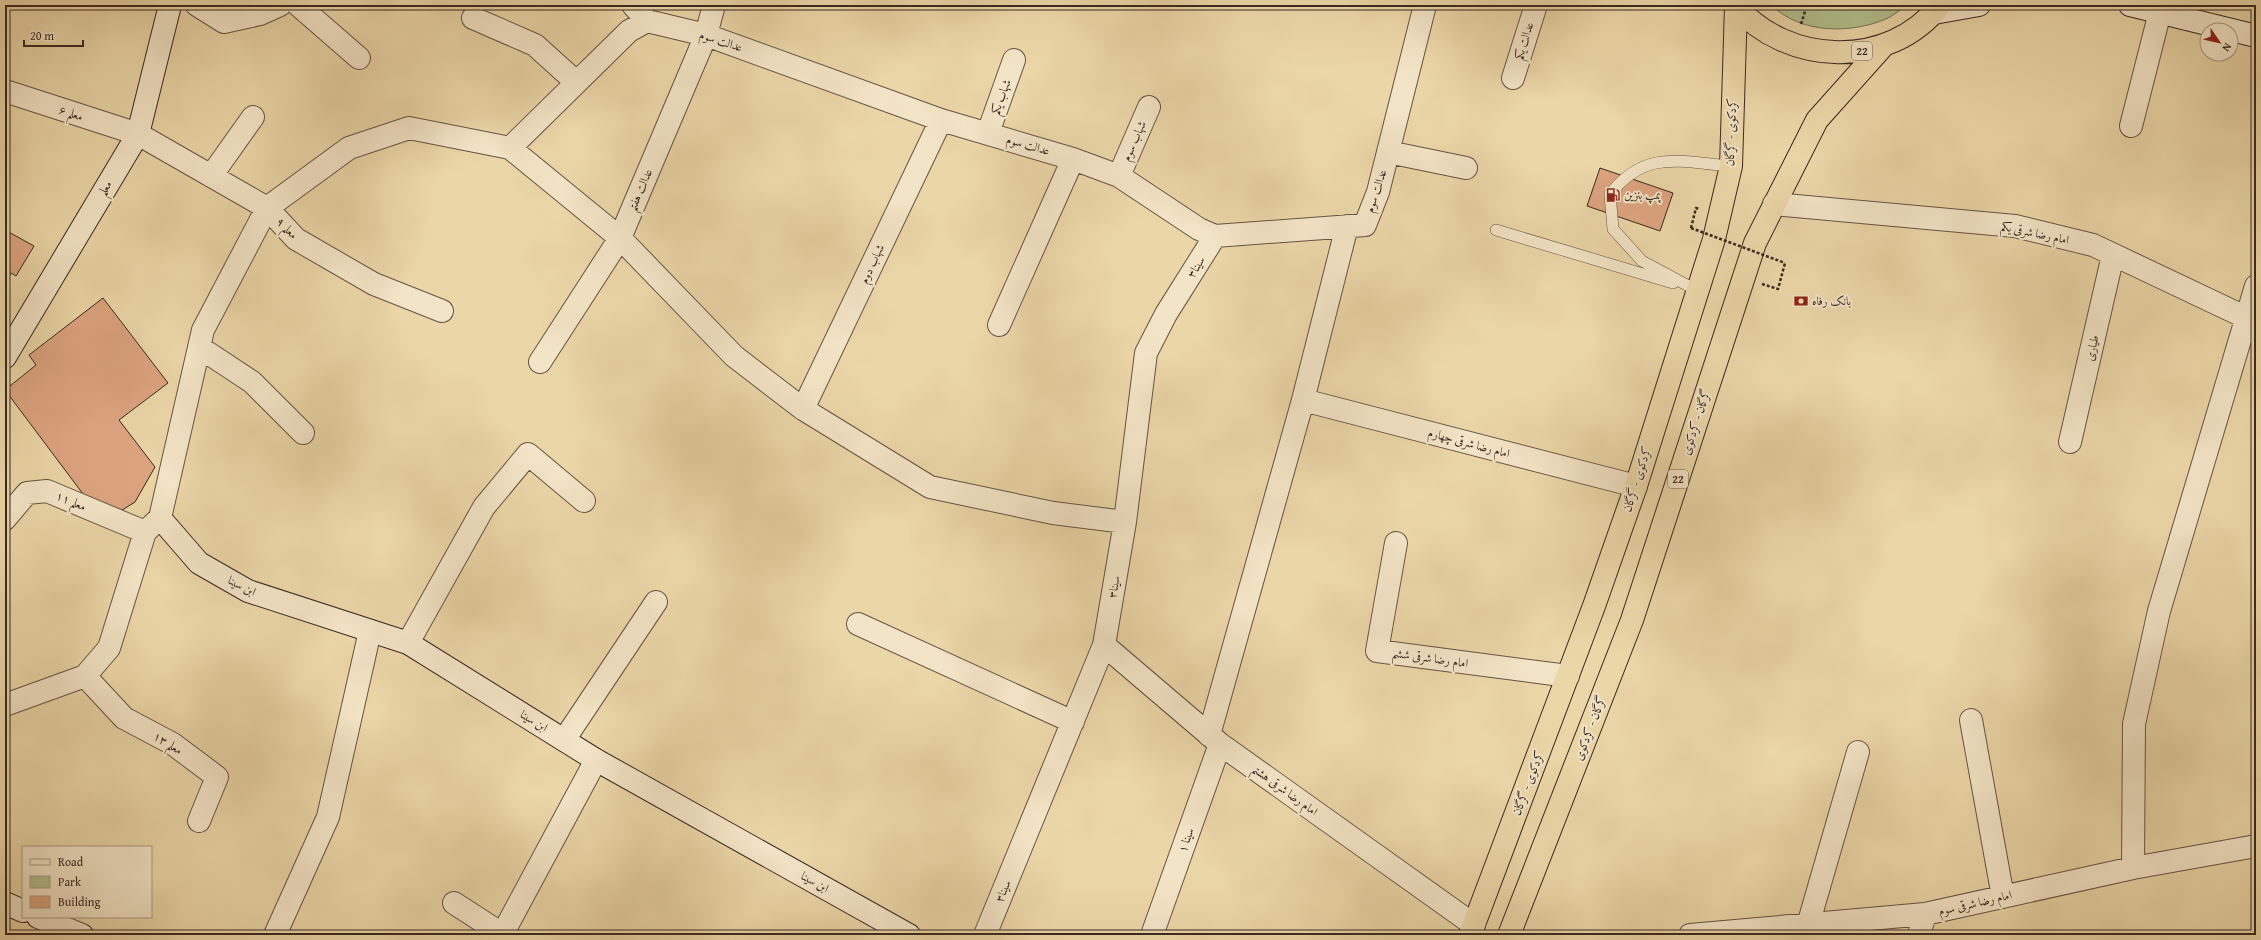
<svg xmlns="http://www.w3.org/2000/svg" width="2261" height="940" font-family="'Gentium Book Plus',Amiri,serif">
<rect width="100%" height="100%" fill="#ebd6a7"/>
<filter id="stains"><feTurbulence type="fractalNoise" baseFrequency=".005" numOctaves="4"/><feColorMatrix values="0 0 0 0 .2 0 0 0 0 .09 0 0 0 0 .02 0 0 0 .5 -.17"/></filter>
<radialGradient id="worn" r=".72"><stop offset=".6" stop-color="#630" stop-opacity="0"/><stop offset="1" stop-color="#630" stop-opacity=".3"/></radialGradient>
<path fill="#b1bf8c" stroke="#757457" d="M1771,5h136c-7,5 -14,11 -21,14 -36,15 -85,15 -115,-14z"/>
<path fill="#dca47f" stroke="#392922" d="M1600,168l73,25 -13,38 -73,-25z
M5,230l29,16 -18,30 -5,-3 -6,11v-25l3,-5 -3,-2z
M103,298l65,85 -49,37 36,47 -20,35 -16,10 -30,-10 -84,-112 31,-25 -7,-10z"/>
<g fill="none" stroke-linecap="round" stroke-linejoin="round">
<defs>
<path id="lane" d="M1496,230l177,53
M1696,290l-54,-29 -29,-32 -3,-35c36,-45 70,-32 121,-28"/>
<path id="street" d="M197,5l27,17 36,-8 20,-9
M298,5l61,53
M633,5l14,16
M473,18l62,27 41,37
M1513,78l23,-73
M5,91l133,43 129,74 29,31 78,45 68,27
M2131,126l29,-114
M988,133l26,-73
M510,148l119,-117 18,-10 59,14 235,85 132,39 46,17 80,53 16,7 150,-11 13,-33 47,-187
M1388,152l78,16
M211,176l42,-59
M1119,176l30,-69
M1774,204l241,22 78,19 154,73 9,2
M999,325l74,-166
M199,347l53,35 51,51
M540,362l80,-124 86,-203 8,-30
M1303,400l333,86
M803,409l138,-289
M2070,442l43,-187
M5,519l22,-26 20,-2 98,41
M1396,543l-19,108 191,25
M858,624l215,98
M408,643l76,-136 44,-53 56,47
M1104,645l116,99 254,181
M85,676l39,42 49,26 44,33 -18,44
M5,705l80,-29 24,-28 36,-116 15,-14 43,-188 64,-122 82,-60 60,-20 101,20 110,90 114,118 69,53 127,78 123,26 72,9
M1971,720l32,177
M1209,735l94,-335 44,-174
M564,740l92,-138
M2133,868l1,-144 25,-113 97,-325
M454,903l48,31
M1808,925l50,-173
M275,935l53,-118 42,-186
M502,935l94,-175
M985,935l119,-290 21,-123 21,-169 20,-39 49,-78
M1152,935l68,-191
M1690,935l235,-21 208,-46 123,-22
M1919,935l6,-21"/>
<path id="secondary" d="M2130,5l126,31
M1934,13l45,-8
M5,357l133,-223 32,-129
M160,518l39,45 49,28 160,52 188,117 313,175
M5,903l18,8
M38,917l44,18"/>
<path id="highway" d="M1735,5c52,61 154,65 205,0
M1470,935l124,-329 42,-120 78,-247 17,-73 5,-160
M1509,935l123,-315 123,-377 62,-123 67,-75"/>
</defs>
<use href="#lane" stroke="#665443" stroke-width="12"/>
<use href="#street" stroke="#665443" stroke-width="24"/>
<use href="#secondary" stroke="#392922" stroke-width="24"/>
<use href="#highway" stroke="#392922" stroke-width="24"/>
<path stroke="#392922" stroke-width="2.5" stroke-dasharray="3 2" stroke-linecap="butt" d="M1824,5h30
M1801,24l6,-19
M1691,228l5,-20 3,1
M1762,284l16,5 7,-26"/>
<use href="#lane" stroke="#f2e4c6" stroke-width="11"/>
<use href="#street" stroke="#f2e4c6" stroke-width="22"/>
<use href="#secondary" stroke="#f2e4c6" stroke-width="22"/>
<use href="#highway" stroke="#ebd6a7" stroke-width="22"/>
<path stroke="#392922" stroke-width="2.5" stroke-dasharray="3 2" stroke-linecap="butt" d="M1691,228l94,35"/>
</g>
<defs>
<symbol id="fuel-bare" viewBox="-9 -9 18 18"><path d="M-5.5-6h7V0h2V4h1.3V-2.5L3-4.5l.8-.8L6-3V5H2.5V1h-1V6h-7ZM-4.2-4.7v3.2H.2V-4.7Z" fill="#8f2418" stroke="#f2e4c6" stroke-width="2.5" paint-order="stroke"/></symbol>
<symbol id="bank-bare" viewBox="-9 -9 18 18"><path d="M-6-4H6V4H-6ZM0-2.3a2.3 2.3 0 1 0 0 4.6a2.3 2.3 0 1 0 0-4.6Z" fill="#8f2418" stroke="#f2e4c6" stroke-width="2.5" paint-order="stroke"/></symbol>
</defs>
<g fill-rule="evenodd">
<use href="#fuel-bare" x="1603" y="185" width="20" height="20"/>
<use href="#bank-bare" x="1791" y="291" width="20" height="20"/>
</g>
<g text-anchor="middle" stroke-width="4" stroke-linejoin="round" paint-order="stroke">
<g fill="#f2e4c6" stroke="#706153" stroke-width="1">
<rect x="1852" y="42" width="20" height="18" rx="3"/>
<rect x="1668" y="470" width="20" height="18" rx="3"/>
</g>
<g font-size="11" font-weight="bold" fill="#392922">
<text x="1862" y="55">22</text>
<text x="1678" y="483">22</text>
</g>
<g font-size="12" fill="#392922" stroke="#f2e4c6">
<text transform="translate(721 41) rotate(18)" y="4">عدالت سوم</text>
<text transform="translate(1524 41) rotate(-73)" y="4">عدالت یکم</text>
<text transform="translate(1001 97) rotate(-70)" y="4">شهاب یکم</text>
<text transform="translate(71 113) rotate(18)" y="4">معلم ۶</text>
<text transform="translate(1731 132) rotate(-88)" y="4">کردکوی - گرگان</text>
<text transform="translate(1134 141) rotate(-66)" y="4">شهاب سوم</text>
<text transform="translate(1028 145) rotate(16)" y="4">عدالت سوم</text>
<text transform="translate(105 188) rotate(-59)" y="4">معلم</text>
<text transform="translate(640 190) rotate(-67)" y="4">عدالت هفتم</text>
<text transform="translate(1376 191) rotate(-72)" y="4">عدالت سوم</text>
<text transform="translate(287 228) rotate(45)" y="4">معلم ۹</text>
<text transform="translate(2035 233) rotate(12)" y="4">امام رضا شرقی یکم</text>
<text transform="translate(872 264) rotate(-65)" y="4">شهاب دوم</text>
<text transform="translate(1196 267) rotate(-58)" y="4">سینا۳</text>
<text transform="translate(2092 348) rotate(-77)" y="4">طیاری</text>
<text transform="translate(1696 422) rotate(-72)" y="4">گرگان - کردکوی</text>
<text transform="translate(1469 443) rotate(15)" y="4">امام رضا شرقی چهارم</text>
<text transform="translate(1637 479) rotate(-72)" y="4">کردکوی - گرگان</text>
<text transform="translate(71 501) rotate(23)" y="4">معلم ۱۱</text>
<text transform="translate(242 586) rotate(27)" y="4">ابن سینا</text>
<text transform="translate(1114 587) rotate(-80)" y="4">سینا۳</text>
<text transform="translate(1430 658) rotate(8)" y="4">امام رضا شرقی ششم</text>
<text transform="translate(534 721) rotate(32)" y="4">ابن سینا</text>
<text transform="translate(1590 728) rotate(-69)" y="4">گرگان - کردکوی</text>
<text transform="translate(168 743) rotate(32)" y="4">معلم ۱۳</text>
<text transform="translate(1528 783) rotate(-69)" y="4">کردکوی - گرگان</text>
<text transform="translate(1285 790) rotate(36)" y="4">امام رضا شرقی هشتم</text>
<text transform="translate(1186 840) rotate(-70)" y="4">سینا ۱</text>
<text transform="translate(815 882) rotate(29)" y="4">ابن سینا</text>
<text transform="translate(1003 891) rotate(-67)" y="4">سینا۳</text>
<text transform="translate(1975 903) rotate(-13)" y="4">امام رضا شرقی سوم</text>
</g>
<g font-size="12" fill="#392922" stroke="#f2e4c6" text-anchor="start">
<text x="1624" y="199">پمپ بنزین</text>
<text x="1812" y="305">بانک رفاه</text>
</g>
</g>
<rect width="2261" height="940" fill="none" stroke="#ebd6a7" stroke-width="20"/>
<rect x="6" y="6" width="2249" height="928" fill="none" stroke="#392922" stroke-width="2"/>
<rect x="10" y="10" width="2241" height="920" fill="none" stroke="#392922"/>
<rect x="22" y="846" width="130" height="72" fill="#f2e4c6" stroke="#a89984"/>
<rect x="30" y="859" width="20" height="6" fill="#f2e4c6" stroke="#a89984"/>
<text x="58" y="866" font-size="12" fill="#392922">Road</text>
<rect x="30" y="876" width="20" height="12" fill="#b1bf8c" stroke="#a89984"/>
<text x="58" y="886" font-size="12" fill="#392922">Park</text>
<rect x="30" y="896" width="20" height="12" fill="#dca47f" stroke="#a89984"/>
<text x="58" y="906" font-size="12" fill="#392922">Building</text>
<g transform="translate(2219 42) rotate(124)"><circle r="19" fill="#f2e4c6" stroke="#a89984"/>
<path d="M0-3L7 15L0 10L-7 15Z" fill="#8f2418"/>
<text y="-6" font-size="11" font-weight="bold" text-anchor="middle" fill="#392922">N</text>
</g>
<path d="M24 40v6h59v-6" fill="none" stroke="#392922" stroke-width="2"/>
<text x="30" y="40" font-size="12" fill="#392922" stroke="#f2e4c6" stroke-width="3" paint-order="stroke">20 m</text>
<rect width="100%" height="100%" filter="url(#stains)"/>
<rect width="100%" height="100%" fill="url(#worn)"/>
</svg>
